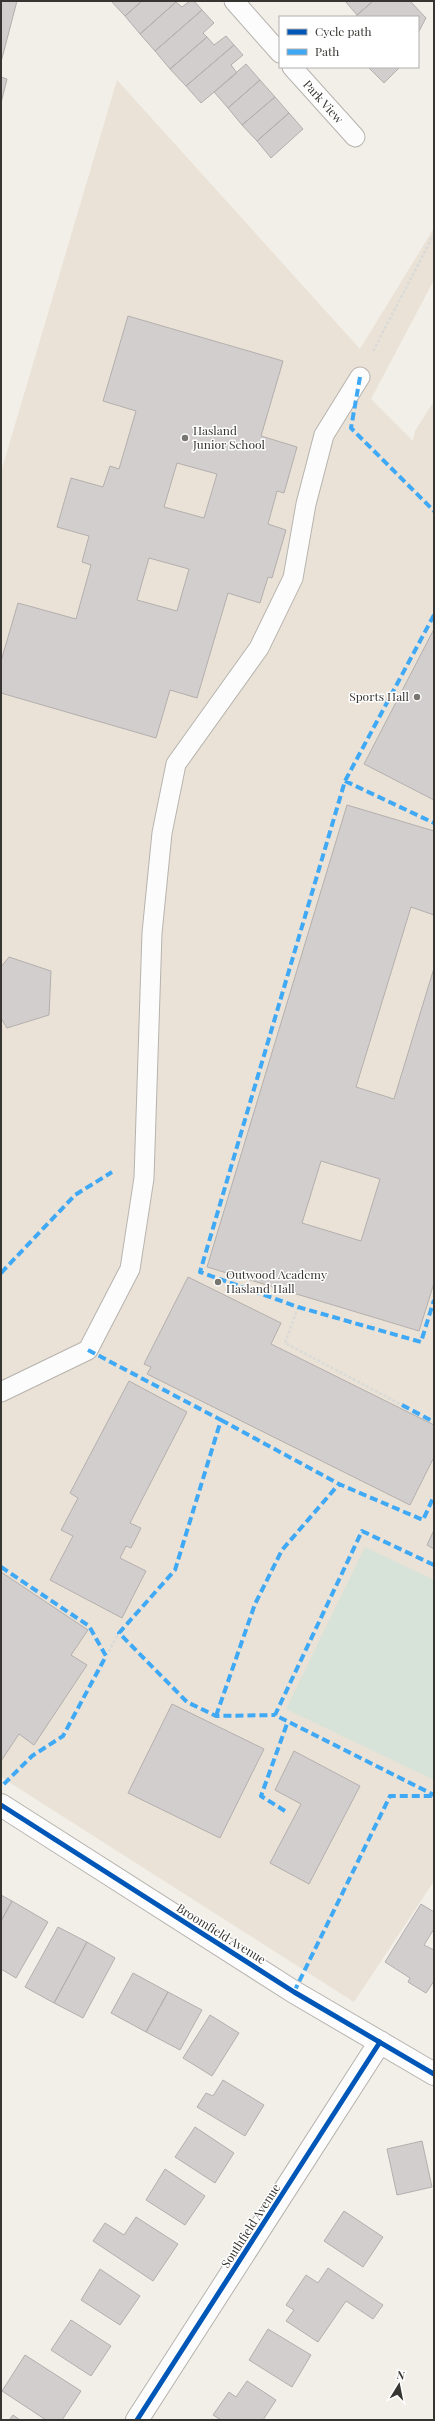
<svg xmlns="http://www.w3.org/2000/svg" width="435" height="2421" font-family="'Playfair Display',serif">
<rect width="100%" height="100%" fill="#f2eee8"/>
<path fill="#eae2d6" d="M117,80l243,269 74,-121v52l-63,119 42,42 2,-10 19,-30v1480l-80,121 -353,-225v-1305z"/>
<path fill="#d7e3d8" d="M365,1547l69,33v200l-148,-71z"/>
<path fill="#d2cecd" stroke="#b3afae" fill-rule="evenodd" d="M1,1h16l-16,61z
M111,1h31l-17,15z
M142,1h34v1l-36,32 -15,-18z
M190,1h4l8,9 -47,41 -15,-17 36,-32 6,5z
M345,1h28l-16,14z
M373,1h37l16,17 -8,15v-16h-63z
M202,10l12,13 -11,10 4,4 -37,32 -15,-18z
M226,36l8,9 -48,41 -16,-17 37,-32 7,8z
M234,45l9,10 -12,10 6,8 -36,30 -15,-17z
M246,64l14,16 -32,28 -14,-16z
M370,67h30l-16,16 -15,-15z
M1,77l6,2 -6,24z
M260,80l15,17 -33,28 -14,-17z
M275,97l14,16 -32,28 -15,-16z
M289,113l14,16 -32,29 -14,-17z
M128,316l155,45 -22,75 36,11 -13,46 -7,-2 -9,33 18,6 -14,48 -4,-1 -8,26 -32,-10 -31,105 -27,-8 -14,48 -155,-45v-32l17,-58 58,16 15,-54 -9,-3 7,-26 -32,-9 14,-49 32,9 7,-21 9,3 17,-58 -33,-10zM177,463l40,11 -13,44 -40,-11zM149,558l40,11 -12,42 -40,-11z
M434,629v171l-70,-36z
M347,805l87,26v84l-23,-8 -55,180 38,12 40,-131v315l-15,48 -212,-64zM321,1161l59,18 -19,62 -59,-18z
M9,957l42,14 -2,44 -42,13 -6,-10v-51z
M188,1277l93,46 -10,21 163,81v32l-24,48 -263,-131 4,-7 -7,-3z
M129,1381l58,31 -57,111 11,5 -10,20 -5,-2 -6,12 26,13 -24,47 -72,-38 23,-44 -12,-6 17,-32 -8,-5z
M434,1530v19l-7,-4z
M1,1572l87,58 -17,25 16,10 -53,80 -15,-11 -18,27z
M172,1704l92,45 -44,89 -92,-45z
M294,1751l66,35 -51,98 -39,-21 31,-59 -26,-14z
M1,1895l11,6 -11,20z
M12,1901l36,21 -32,56 -15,-9v-48z
M421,1904l13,8v17l-10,16 10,5v31l-8,12 -18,-11 2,-4 -25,-16z
M58,1927l29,15 -33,61 -29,-16z
M87,1942l28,16 -32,60 -29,-15z
M133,1973l35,19 -22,40 -35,-19z
M168,1992l34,18 -22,40 -34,-18z
M210,2015l29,18 -27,43 -29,-18z
M223,2080l41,25 -19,31 -48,-29 9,-14 7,3z
M195,2127l39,26 -19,30 -40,-26z
M422,2141l10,46 -35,8 -10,-46z
M165,2169l40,27 -20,29 -39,-25z
M344,2211l39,26 -20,30 -39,-26z
M136,2217l42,27 -25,37 -60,-40 12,-18 19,12z
M328,2268l55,37 -10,14 -27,-18 -28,41 -32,-21 8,-11 -8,-5 20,-30 12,8z
M100,2269l40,27 -20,29 -39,-25z
M71,2320l40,26 -20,30 -40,-26z
M268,2329l43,26 -19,32 -43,-27z
M25,2355l56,36 -19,29h-16l-44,-29z
M247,2381l29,19 -13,20h-42l-8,-5 16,-23 7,5z
M13,2415l7,5h-11z"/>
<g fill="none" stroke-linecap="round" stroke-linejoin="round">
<defs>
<path id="service" d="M234,1l46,52
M292,67l63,70
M1,1392l87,-42 42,-81 14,-91 8,-245 10,-100 14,-69 83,-116 34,-70 13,-74 18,-69 36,-58"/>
<path id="minor" d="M1,1805l293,187 140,82
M137,2420l243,-378"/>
</defs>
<use href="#service" stroke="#b6b3ae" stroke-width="21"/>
<use href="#minor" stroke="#b6b3ae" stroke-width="24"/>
<path stroke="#dadad8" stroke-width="2.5" stroke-dasharray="3 2" stroke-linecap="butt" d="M373,351l61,-117
M298,1307l-13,36 117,62
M106,1656l13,-23"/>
<use href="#service" stroke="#fdfcfc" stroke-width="19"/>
<use href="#minor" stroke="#fdfcfc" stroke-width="22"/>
<path stroke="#3fa9f5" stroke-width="4" stroke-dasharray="8 4" stroke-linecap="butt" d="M360,377l-9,51 83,83
M434,615l-89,166 -145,491 98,35 123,35 13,-42
M345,781l89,42
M1,1273l74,-78 37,-23
M88,1350l133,70 -46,150 -56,63 68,69 29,14 59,-1
M402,1405l32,17
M221,1420l118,64 84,36 11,-24
M434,1565l-72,-34 -87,184 159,80
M1,1567l88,59 17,30 -43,80 -31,20 -31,31
M216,1716l39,-112 27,-54 57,-66
M285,1811l-24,-15 27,-75
M294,1992l96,-196h44"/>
<defs>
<path id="cycleway" d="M1,1805l293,187 140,82
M137,2420l243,-378"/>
</defs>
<use href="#cycleway" stroke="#fff" stroke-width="8"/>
<use href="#cycleway" stroke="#0057b8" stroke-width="5"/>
</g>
<g fill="#787671" stroke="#fff" stroke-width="1.5">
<circle cx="185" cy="438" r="4"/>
<circle cx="417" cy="697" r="4"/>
<circle cx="218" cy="1282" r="4"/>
</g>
<g text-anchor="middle" stroke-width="3" stroke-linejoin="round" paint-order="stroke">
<g font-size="12" fill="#373531" stroke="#fff">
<text transform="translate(323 102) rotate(48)" y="4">Park View</text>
<text transform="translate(221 1934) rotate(32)" y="4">Broomfield Avenue</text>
<text transform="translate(251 2226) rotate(-57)" y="4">Southfield Avenue</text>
</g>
<g font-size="12" fill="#373531" stroke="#fff" text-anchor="start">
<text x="193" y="435">Hasland<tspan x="193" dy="14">Junior School</tspan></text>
<text x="409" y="701" text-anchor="end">Sports Hall</text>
<text x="226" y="1279">Outwood Academy<tspan x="226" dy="14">Hasland Hall</tspan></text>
</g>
</g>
<rect width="435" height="2421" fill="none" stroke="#373531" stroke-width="4"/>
<rect x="279" y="16" width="140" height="52" fill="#ffffff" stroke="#afaead"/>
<rect x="287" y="29" width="20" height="6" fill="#0057b8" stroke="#afaead"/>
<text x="315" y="36" font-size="12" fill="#373531">Cycle path</text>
<rect x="287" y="49" width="20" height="6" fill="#3fa9f5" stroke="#afaead"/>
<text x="315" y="56" font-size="12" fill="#373531">Path</text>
<g transform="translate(399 2385) rotate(10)" stroke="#ffffff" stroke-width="3" paint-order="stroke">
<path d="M0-3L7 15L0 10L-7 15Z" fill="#373531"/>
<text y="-6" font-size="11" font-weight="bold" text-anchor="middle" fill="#373531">N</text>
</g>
</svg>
